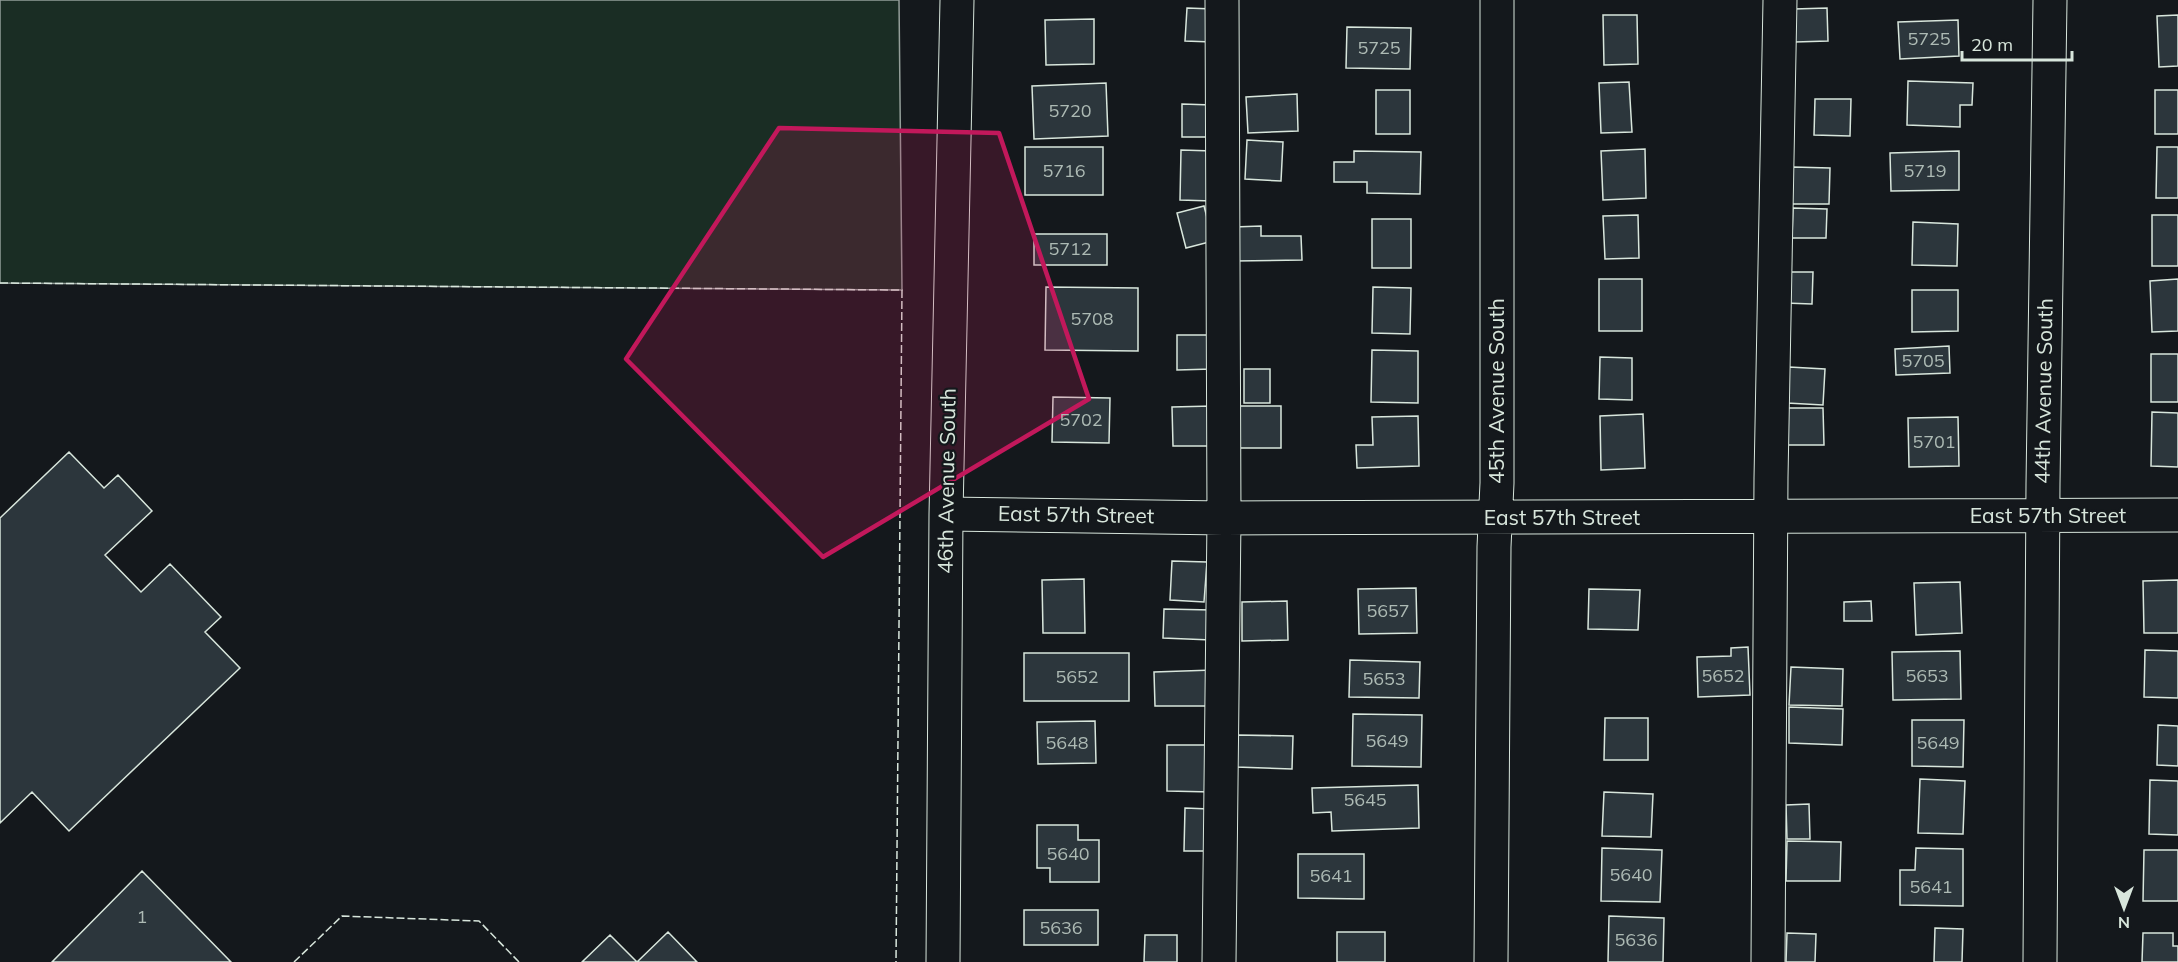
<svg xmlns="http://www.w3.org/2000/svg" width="2178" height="962" font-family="Mulish,sans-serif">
<rect width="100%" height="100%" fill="#14181c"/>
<path fill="#1a2d24" stroke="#939e99" stroke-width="1.5" d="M0,0h899l3,290 -902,-7z"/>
<path fill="#2c363c" stroke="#d8e6dc" stroke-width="1.5" d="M1187,8l26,1 -1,33 -27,-1z
M1827,8l1,33 -33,1 -1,-33z
M1603,15h34l1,49 -34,1z
M2178,15v51l-19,1 -2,-51z
M1094,19v45l-48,1 -1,-45z
M1958,20l1,36 -59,3 -2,-37z
M1347,27l64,1 -1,41 -64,-1z
M1908,81l65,2 -1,22h-12v22l-53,-2z
M1629,82l3,50 -31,1 -2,-50z
M1106,83l2,53 -74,3 -2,-53z
M1376,90h34v44h-34z
M2155,90h23v44h-23z
M1297,94l1,37 -50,2 -2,-36z
M1815,99h36l-1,37 -36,-1z
M1182,104l30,1v32h-30z
M1247,140l36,2 -2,39 -36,-2z
M1025,147h78v48h-78z
M2157,147h21v51h-22z
M1645,149l1,49 -43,2 -2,-49z
M1181,150l32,1 -1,50 -32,-1z
M1354,151l67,1 -1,42 -53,-1v-11h-33v-20h20z
M1959,151v39l-68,1 -1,-38z
M1793,167l37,1 -1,36h-37z
M1204,206l9,35 -27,7 -9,-35z
M1793,208l34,1 -1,29h-34z
M1638,215l1,43 -34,1 -2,-43z
M2152,215h26v51h-26z
M1372,219h39v49h-39z
M1913,222l45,2 -1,42 -45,-1z
M1261,226v10h40l1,24 -67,1 -1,-34z
M1034,234h73v31h-73z
M1786,272h27l-1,32 -27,-1z
M1599,279h43v52h-43z
M2178,279v52l-26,1 -2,-51z
M1046,287l92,1v63l-93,-1z
M1373,287l38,1 -1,46 -38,-1z
M1912,290h46v41l-46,1z
M1177,335h34l1,34 -35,1z
M1949,346l1,27 -54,2 -1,-26z
M1372,350l46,1v52l-47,-1z
M2151,354h27v48h-27z
M1600,357l32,1v42l-33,-1z
M1789,367l36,2 -2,36 -36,-2z
M1244,369h26v34h-26z
M1053,397l57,1 -1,45 -57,-1z
M1212,406l1,40h-40l-1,-39z
M1239,406h42v42h-42z
M1786,408h37l1,37h-38z
M2152,412l26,1v54l-27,-1z
M1643,414l2,54 -44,2 -1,-54z
M1418,416l1,50 -62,2 -1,-23h17l-1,-28z
M1958,417l1,49 -50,1 -1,-49z
M69,452l35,36 14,-13 34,36 -47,44 36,37 29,-28 51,53 -16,15 35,36 -171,163 -37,-39 -32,31v-305z
M1172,561l35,1 -3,40 -34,-2z
M1084,579l1,54h-42l-1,-53z
M2178,580v53h-34l-1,-52z
M1960,582l2,51 -46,2 -2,-52z
M1416,588l1,45 -58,1 -1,-45z
M1589,589l51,1 -2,40 -50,-1z
M1287,601l1,39 -46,1v-39z
M1871,601l1,20h-28v-19z
M1164,609l48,1 -1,30 -48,-2z
M1748,647l2,48 -52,2 -1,-40 34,-1v-8z
M2145,650l33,1v47l-34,-1z
M1960,651l1,48 -68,1 -1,-48z
M1024,653h105v48h-105z
M1350,660l70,2 -1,36 -70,-1z
M1791,667l52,2 -1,37 -53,-1z
M1213,670l1,36h-59l-1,-34z
M1789,707l54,2 -1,36 -53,-2z
M1353,714l69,1 -1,52 -69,-1z
M1605,718h43v42h-44z
M1912,720h52l-1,47 -51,-1z
M1095,721l1,42 -58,1 -1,-42z
M2158,725l20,1v40l-21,-1z
M1237,735l56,1 -1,33 -56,-2z
M1167,745h46l-1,47 -45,-1z
M1920,779l45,2 -2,53 -45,-1z
M2150,780l28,1v54l-29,-1z
M1418,785l1,43 -87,3 -1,-19 -18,1 -1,-25z
M1604,792l49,2 -2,43 -49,-1z
M1809,804l1,35h-23l-1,-34z
M1185,808l24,1 -2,42h-23z
M1037,825h41v15h21v42h-49v-14h-13z
M1787,841l54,1 -1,39h-54z
M1602,848l60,2 -2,52 -59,-1z
M1916,848l47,1v57l-63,-1v-35h15z
M2144,850h34v51h-35z
M1298,854h66v45l-66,-1z
M142,871l89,91h-179z
M1024,910h74v35h-74z
M1609,916l55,2 -1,44h-55z
M1935,928l28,1 -1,33h-28z
M668,932l29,30h-115l28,-27 27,27z
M1337,932h48v30h-48z
M1787,933l29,1 -1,28h-29z
M2143,933h30v13h5v16h-36z
M1145,935h32v27h-33z"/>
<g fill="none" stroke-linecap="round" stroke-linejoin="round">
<defs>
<path id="minor" d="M946,514l278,4 954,-3
M943,962l3,-448 11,-514
M1219,962l5,-444 -2,-518
M1491,962l3,-415 3,-64v-483
M1768,962l3,-484 9,-478
M2040,962l3,-478 7,-484"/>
</defs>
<use href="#minor" stroke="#d8e6dc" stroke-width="35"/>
<use href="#minor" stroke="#14181c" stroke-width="33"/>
<path stroke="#d8e6dc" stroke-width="1.5" stroke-dasharray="8 3" stroke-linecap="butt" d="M0,283l902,7 -6,672
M294,962l48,-46 137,5 40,41"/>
</g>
<path fill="#c2185b" fill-opacity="0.2" stroke="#c2185b" stroke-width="4.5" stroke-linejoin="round" d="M779,128l220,5 90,266 -266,158 -197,-198z"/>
<g text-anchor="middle" stroke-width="4.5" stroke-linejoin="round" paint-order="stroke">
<g font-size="18" fill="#adbab4">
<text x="1929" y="45">5725</text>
<text x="1379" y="54">5725</text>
<text x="1070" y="117">5720</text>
<text x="1064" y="177">5716</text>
<text x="1925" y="177">5719</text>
<text x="1070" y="255">5712</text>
<text x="1092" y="325">5708</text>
<text x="1923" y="367">5705</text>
<text x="1081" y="426">5702</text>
<text x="1934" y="448">5701</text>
<text x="1388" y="617">5657</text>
<text x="1723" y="682">5652</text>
<text x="1927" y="682">5653</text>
<text x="1077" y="683">5652</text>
<text x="1384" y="685">5653</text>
<text x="1387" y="747">5649</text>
<text x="1067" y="749">5648</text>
<text x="1938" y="749">5649</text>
<text x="1365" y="806">5645</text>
<text x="1068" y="860">5640</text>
<text x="1631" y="881">5640</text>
<text x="1331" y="882">5641</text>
<text x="1931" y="893">5641</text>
<text x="142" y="923">1</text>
<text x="1061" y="934">5636</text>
<text x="1636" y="946">5636</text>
</g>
<g font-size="21" fill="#d8e6dc" stroke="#14181c">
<text transform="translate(1497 391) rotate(-90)" y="7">45th Avenue South</text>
<text transform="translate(2044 391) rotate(-89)" y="7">44th Avenue South</text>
<text transform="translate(947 481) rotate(-89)" y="7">46th Avenue South</text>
<text transform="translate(1076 515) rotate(1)" y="7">East 57th Street</text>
<text x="2048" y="523">East 57th Street</text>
<text x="1562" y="525">East 57th Street</text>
</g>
</g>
<g transform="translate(2124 908) rotate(180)" stroke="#14181c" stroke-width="4.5" paint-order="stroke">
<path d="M0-4.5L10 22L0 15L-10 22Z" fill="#d8e6dc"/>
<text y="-9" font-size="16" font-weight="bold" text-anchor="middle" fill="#d8e6dc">N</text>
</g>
<path d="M1962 51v9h110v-9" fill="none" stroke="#d8e6dc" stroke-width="3"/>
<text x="1971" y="51" font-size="18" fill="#d8e6dc" stroke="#14181c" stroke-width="4.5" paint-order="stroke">20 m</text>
</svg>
